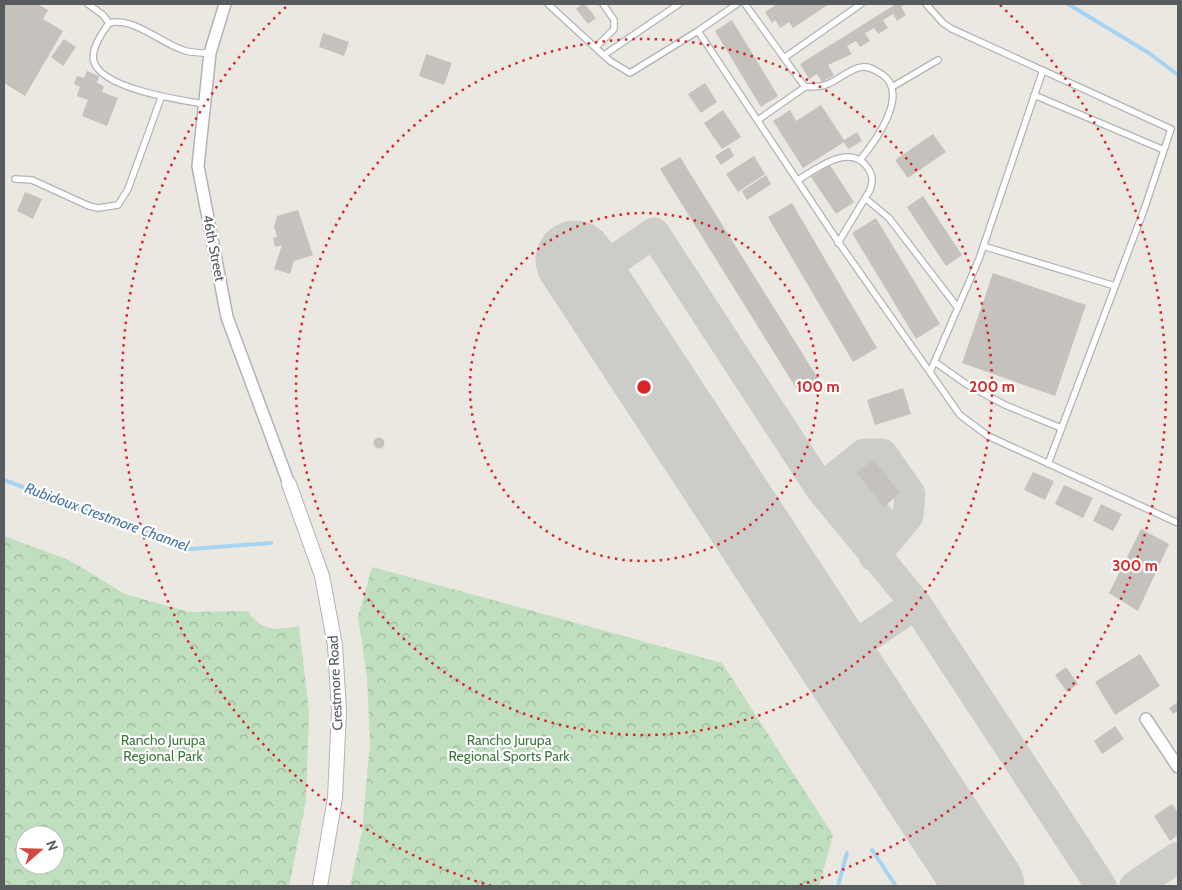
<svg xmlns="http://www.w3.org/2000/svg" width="1182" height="890" font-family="Cabin,sans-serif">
<defs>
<pattern id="park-crowns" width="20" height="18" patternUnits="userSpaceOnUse" patternTransform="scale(1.25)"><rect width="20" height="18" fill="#c0dfbf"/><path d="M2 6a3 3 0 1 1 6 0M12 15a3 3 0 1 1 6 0" fill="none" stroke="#9fb89e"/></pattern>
</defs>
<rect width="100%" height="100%" fill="#eae8e0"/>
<path fill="url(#park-crowns)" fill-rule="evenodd" d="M4,536l65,24 56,34 64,18 59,-1c13,21 29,19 51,15l10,86 -3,89 -17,85h-285zM25,835h30v30h-30z
M372,567l350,96 111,172 -14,51h-469l12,-54 8,-89 -3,-66 -9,-60z"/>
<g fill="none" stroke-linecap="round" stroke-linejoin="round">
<path stroke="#a7d3f3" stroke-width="4" d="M1068,4l81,49 29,22
M4,480l186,69 81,-6
M872,850l24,36
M838,886l9,-33"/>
<path stroke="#ccccc8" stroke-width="31" d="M587,279l67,-46 167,256 95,115 185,282
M840,473l53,61
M821,489l43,-35h18l28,40 -2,22 -34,40
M836,658l80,-54
M1135,886l43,-29"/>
<path stroke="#ccccc8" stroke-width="79" d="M575,260l410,626"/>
</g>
<path fill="#c5c2bd" d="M4,4h34l10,6 -5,9 20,12 -38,65 -21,-13z
M582,4h3l11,14 -8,6 -12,-15z
M777,4h52l-36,24 -4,-6 -9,6 -5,-8 -3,3 -7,-11z
M896,4h9l-4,3 5,8 -9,6 -4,-7 -10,6 5,8 -10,6 -4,-6 -9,5 5,8 -10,6 -4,-6 -9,5 5,8 -24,11 6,10 -12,7 -5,-8 -8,5 -9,-15z
M732,20l46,76 -17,11 -46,-76z
M323,33l26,9 -5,14 -25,-9z
M64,39l12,8 -13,19 -12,-9z
M426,54l26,9 -8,22 -25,-9z
M87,71l12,5 -2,7 7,3 -2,6 16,6 -11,28 -25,-10 6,-16 -11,-4 3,-9 -6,-3 3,-8 7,2z
M705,83l12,19 -16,11 -13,-19z
M821,105l23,35 13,-8 5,9 -14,8 -4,-7 -41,26 -30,-47 17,-11 6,11z
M723,110l18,27 -19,12 -18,-26z
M933,134l13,18 -38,26 -13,-18z
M729,147l5,9 -13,9 -6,-9z
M754,156l11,18 -27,18 -12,-18z
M680,157l139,223 -20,13 -139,-224z
M830,165l24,37 -18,12 -25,-37z
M766,175l5,9 -24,16 -5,-9z
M25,192l17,7 -9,20 -16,-8z
M923,196l39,59 -16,11 -39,-59z
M792,203l85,145 -24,14 -85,-145z
M298,210l15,45 -19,6 -4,13 -16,-5 8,-24 -7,2 -2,-9 4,-1 -3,-10 3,-11z
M876,218l64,106 -24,15 -64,-106z
M993,273l93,32 -31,91 -93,-33z
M903,388l8,26 -36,11 -8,-25z
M373.5 443a5.5 5.5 0 1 1 11 0a5.5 5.5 0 1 1-11 0Z
M874,460l26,33 -16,14 -28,-35z
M1033,472l21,9 -9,19 -21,-10z
M1064,485l29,13 -10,20 -28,-14z
M1101,504l21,10 -9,17 -20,-10z
M1141,529l28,15 -31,67 -29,-18z
M1140,654l20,32 -45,29 -20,-33z
M1066,667l12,17 -11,8 -12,-17z
M1178,702v9l-5,3 -4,-6z
M1115,726l9,13 -22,15 -8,-13z
M1172,804l6,9v22l-8,6 -16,-25z"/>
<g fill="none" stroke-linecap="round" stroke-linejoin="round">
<defs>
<path id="service" d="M88,4l15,11 6,8
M548,4l62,57 20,12 68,-42 139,209 123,175 28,21 190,87
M745,4l60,83 -47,33
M926,4l17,19 9,6 219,100 -27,81 -96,254
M698,31l39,-27
M596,47l18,-18v-9l-11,-16
M604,55l75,-51
M784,58l77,-54
M805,87c7,0 16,0 23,-3 10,-4 23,-16 34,-17 8,-1 15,4 21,8 27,20 -9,68 -23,85
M892,87l46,-27
M1034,95l130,55
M204,104c-24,-4 -101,-15 -110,-42 -4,-12 8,-29 15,-39 24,-7 54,22 77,28 8,2 17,2 24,2
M15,179l17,1 57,26 9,2 20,-3 10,-16 33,-91
M798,180c18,-11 52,-38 70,-12 5,8 5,13 2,22l-32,53
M865,198l24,20 69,90
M983,246l132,40
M935,362l31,22 39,21 56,23
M930,372l49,-113 64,-189"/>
<path id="minor" d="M225,4l-15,49 -12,113 29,151 62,167
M1146,719l32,48"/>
<path id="tertiary" d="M289,484l33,92 13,69 4,66 -4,87 -15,88"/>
</defs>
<use href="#service" stroke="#b1b3b7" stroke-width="8"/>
<use href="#minor" stroke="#b1b3b7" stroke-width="14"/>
<use href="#tertiary" stroke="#b1b3b7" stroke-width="16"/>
<use href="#service" stroke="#fff" stroke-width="5.5"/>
<use href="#minor" stroke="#fff" stroke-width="11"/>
<use href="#tertiary" stroke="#fff" stroke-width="14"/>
</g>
<g fill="none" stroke="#d62828" stroke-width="2.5" stroke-dasharray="2.5 5">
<circle cx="644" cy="387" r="174"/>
<circle cx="644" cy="387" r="348"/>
<path d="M491 886A522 522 0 0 1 288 5M1000 5A522 522 0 0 1 797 886"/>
</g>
<g text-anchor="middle" stroke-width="4.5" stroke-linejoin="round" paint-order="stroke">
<g font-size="14" fill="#595c5f" stroke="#fff">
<text transform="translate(214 248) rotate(79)" y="5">46th Street</text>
<text transform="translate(335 683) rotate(-93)" y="5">Crestmore Road</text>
</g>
<g font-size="14" fill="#3d7a3f" stroke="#fff">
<text x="163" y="745">Rancho Jurupa<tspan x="163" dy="16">Regional Park</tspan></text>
<text x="509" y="745">Rancho Jurupa<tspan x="509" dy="16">Regional Sports Park</tspan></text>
</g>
<g font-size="15" font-style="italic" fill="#4876a2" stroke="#fff">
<text transform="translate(107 517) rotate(20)" y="5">Rubidoux Crestmore Channel</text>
</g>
</g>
<circle cx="644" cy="387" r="8" fill="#d62828" stroke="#fff" stroke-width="2.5"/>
<g font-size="15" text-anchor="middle" font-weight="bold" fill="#d62828" stroke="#fff" stroke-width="4.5" stroke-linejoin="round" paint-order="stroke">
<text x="818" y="392">100 m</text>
<text x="992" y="392">200 m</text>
<text x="1135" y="571">300 m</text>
</g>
<rect width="1182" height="890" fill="none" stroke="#595c5f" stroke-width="10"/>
<g transform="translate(40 850) rotate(70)"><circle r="24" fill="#ffffff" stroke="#bdbebf"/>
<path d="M0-4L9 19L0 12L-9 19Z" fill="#d2483e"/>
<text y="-8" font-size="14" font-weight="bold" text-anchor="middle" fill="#595c5f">N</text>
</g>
</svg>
